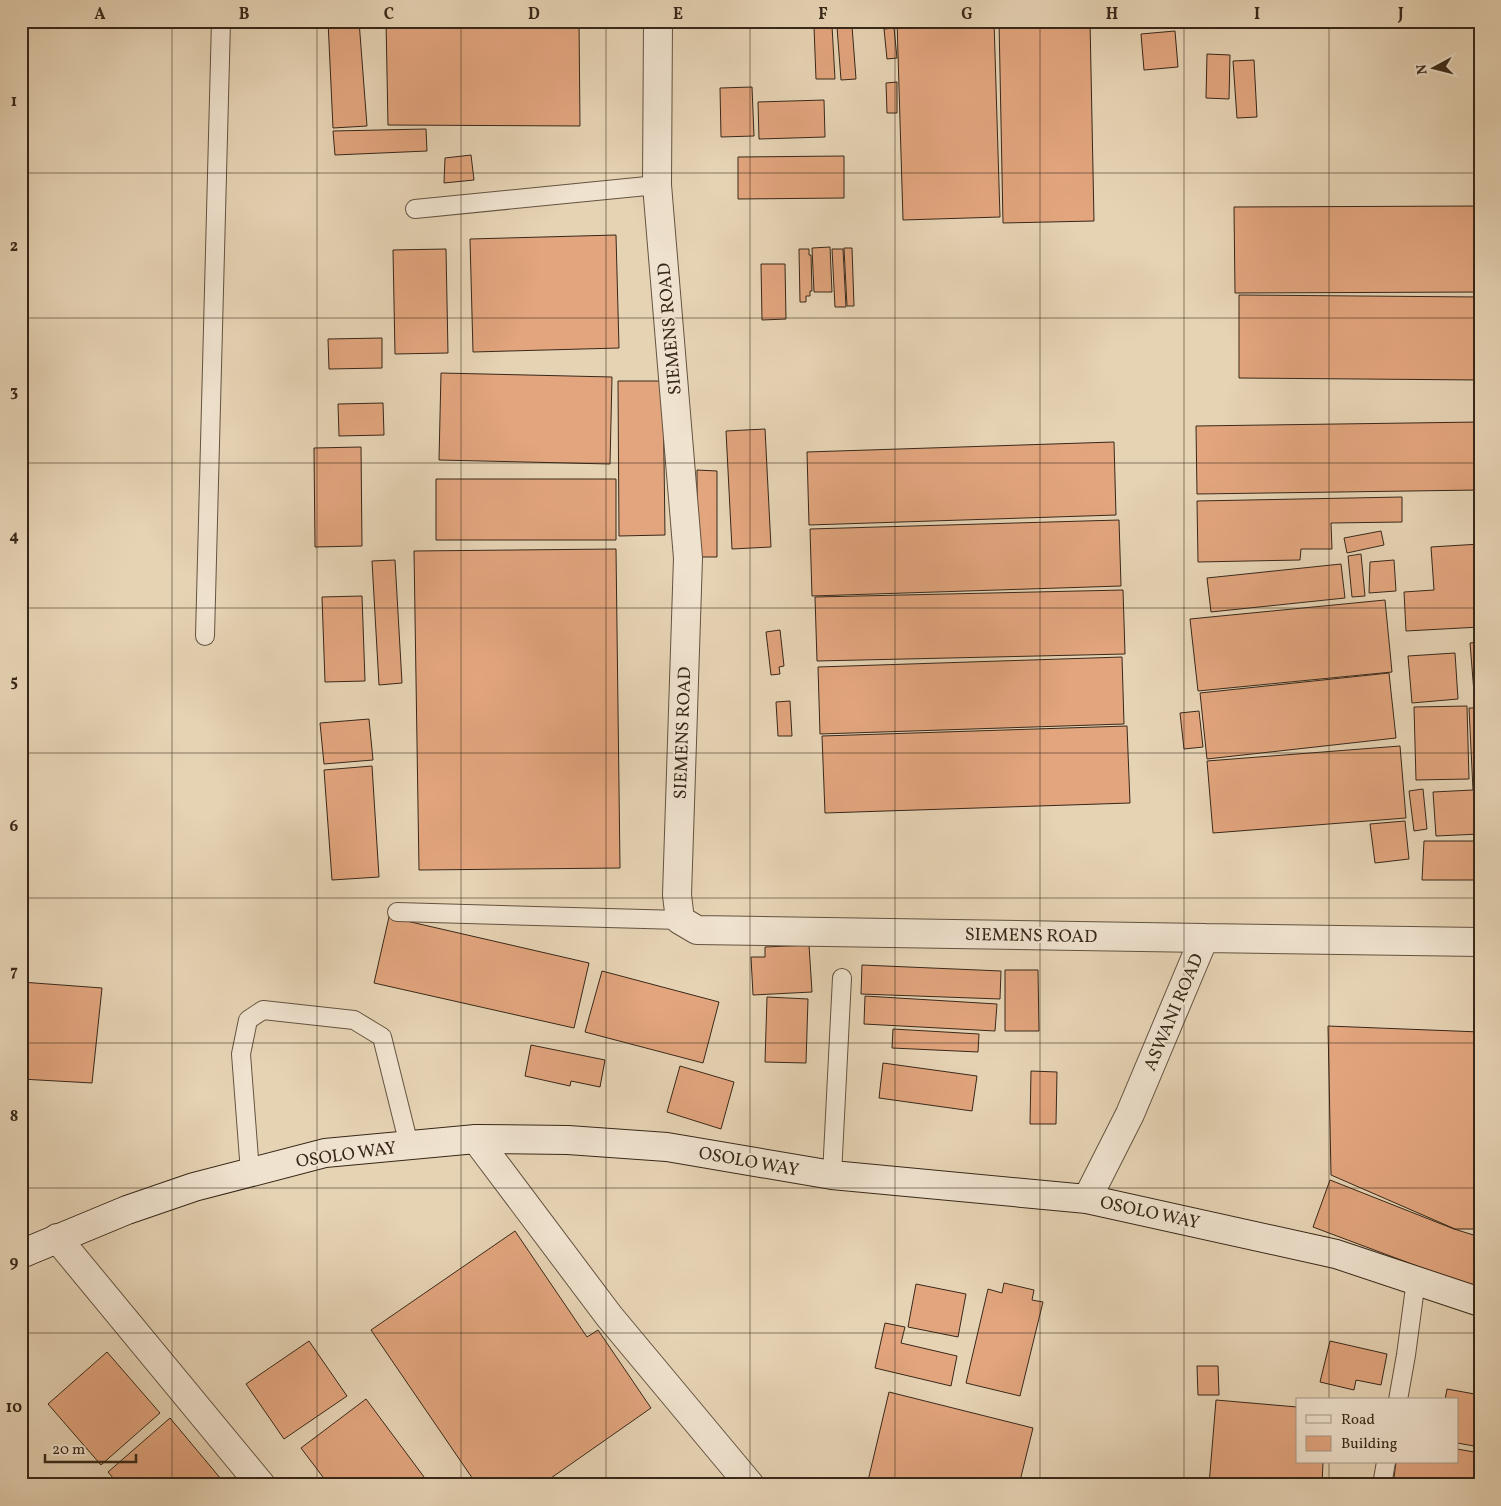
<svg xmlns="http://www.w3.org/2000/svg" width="1501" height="1506" font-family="Vollkorn,serif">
<rect width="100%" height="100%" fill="#e6d3b4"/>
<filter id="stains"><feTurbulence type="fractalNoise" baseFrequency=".004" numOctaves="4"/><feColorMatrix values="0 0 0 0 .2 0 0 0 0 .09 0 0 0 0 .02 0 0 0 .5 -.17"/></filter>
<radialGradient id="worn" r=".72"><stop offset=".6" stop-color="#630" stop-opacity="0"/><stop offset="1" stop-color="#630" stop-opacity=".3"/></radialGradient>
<path fill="#e2a57e" stroke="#382819" d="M328,21h31l8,105 -34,2z
M386,21h193l1,105 -192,-1z
M897,21h97l6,196 -97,3z
M999,21h91l4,200 -91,2z
M832,26l3,53h-19l-2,-52z
M852,26l4,53 -15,1 -4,-53z
M894,28l3,30 -10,1 -3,-30z
M1175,31l3,36 -34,3 -3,-36z
M1207,54l23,1 -1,44 -23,-1z
M1254,60l3,57 -20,1 -4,-57z
M897,82v31h-10l-1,-30z
M752,87l2,49 -33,1 -1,-49z
M824,100l1,37 -66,2 -1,-37z
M426,129l1,22 -92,4 -2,-24z
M471,155l3,25 -30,3 1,-25z
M844,156v42l-106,1v-42z
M1480,206v86l-245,1 -1,-86z
M616,235l3,113 -146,4 -3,-113z
M830,247l2,45h-18l-2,-44z
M844,248h8l2,58h-7z
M446,249l2,104 -53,1 -2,-104z
M799,249h10v6h2l1,36h-2v5h-4v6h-6z
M832,249h11l3,58h-11z
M761,264h24l1,55 -24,1z
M1239,295l241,2v83l-241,-2z
M382,338v30l-53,1 -1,-30z
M441,373l171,4 -2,87 -171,-4z
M618,381h45l2,154 -46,1z
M383,403l1,32 -45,1 -1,-32z
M1480,422v68l-283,4 -1,-68z
M765,429l6,118 -39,2 -6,-118z
M1114,442l2,73 -307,10 -2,-73z
M361,447l1,99 -47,1 -1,-99z
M697,470l20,1v86h-20z
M436,479h180v61h-180z
M1402,497v25l-71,1 1,26h-31l-1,11 -102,2 -1,-61z
M1119,520l2,66 -309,10 -2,-67z
M1381,531l3,14 -37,8 -3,-15z
M1480,544v83l-74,4 -2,-39 30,-2 -3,-43z
M616,549l4,319 -201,2 -5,-319z
M1361,554l4,42 -13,1 -4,-41z
M395,560l7,123 -23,2 -7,-124z
M1394,560l2,31 -27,2 1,-31z
M1341,564l4,34 -134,14 -4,-34z
M1123,590l2,64 -308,7 -2,-64z
M362,596l3,85 -40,1 -3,-85z
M1385,600l7,72 -194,19 -8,-72z
M780,630l4,36 -5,1 1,7 -9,1 -5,-43z
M1480,642v63h-5l-5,-62z
M1455,653l3,46 -46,4 -4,-47z
M1122,657l2,67 -304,10 -2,-67z
M1389,673l7,65 -189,21 -7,-66z
M790,701l2,35h-14l-2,-34z
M1467,706l2,73 -53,1 -2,-73z
M1469,708h11v126l-44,2 -3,-44 40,-2z
M1199,711l4,36 -19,2 -4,-36z
M369,719l4,41 -49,4 -4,-41z
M1127,726l3,77 -305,10 -3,-77z
M1400,746l6,72 -193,15 -6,-72z
M372,766l7,111 -47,3 -8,-110z
M1423,789l4,40 -13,2 -5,-40z
M1405,821l4,38 -34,4 -5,-39z
M1424,841h56v39h-58z
M389,917l200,46 -15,65 -200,-45z
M809,945l3,47 -59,3 -2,-38h14v-10z
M862,965l139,6 -1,28 -139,-5z
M1005,970h33l1,61h-34z
M602,971l117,31 -16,61 -118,-31z
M21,982l81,6 -10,95 -71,-4z
M865,996l132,8 -2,27 -131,-7z
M767,997l41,2 -2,64 -41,-1z
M1328,1026l152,6v197h-25l-124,-54z
M893,1029l86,5 -1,18 -86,-4z
M531,1045l74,15 -5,27 -29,-6 -1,5 -45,-10z
M883,1063l94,13 -5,35 -93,-13z
M680,1066l54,16 -13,47 -54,-17z
M1031,1071l26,1 -1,52h-26z
M1330,1180l124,49 26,8v32l-7,18 -160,-60z
M515,1231l72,106 11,-7 53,78 -110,77h-64l-106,-155z
M1004,1283l30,7 -2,10 11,2 -23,94 -54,-13 22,-94 14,4z
M916,1284l50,10 -8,43 -50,-10z
M885,1323l20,4 -4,16 56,13 -6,30 -76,-18z
M309,1341l38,55 -63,43 -38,-55z
M1330,1341l57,13 -6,31 -25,-5 -2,10 -34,-8z
M107,1352l53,61 -59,52 -53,-61z
M1197,1366h21l1,29h-21z
M1447,1389l33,6v52l-23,-4v-43h-12z
M889,1392l144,36 -14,57h-152z
M366,1399l64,86h-101l-28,-37z
M1216,1400l81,7v55h26l-1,23h-113z
M170,1418l56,67h-107l-11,-13z
M1457,1449l23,4v32h-87l3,-23h61z"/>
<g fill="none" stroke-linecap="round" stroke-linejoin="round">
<defs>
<path id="lane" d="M415,209l242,-24
M205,636l16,-615
M397,912l283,8
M250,1172l-9,-118 7,-34 15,-10 91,10 28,17 27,108
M832,1175l10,-197
M1398,1400l8,-45 10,-75
M1382,1485l4,-23"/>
<path id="street" d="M658,21l-1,164 31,373 -11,337 3,25 17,10 507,8
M476,1139l133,177 141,169
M1087,1199l43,-85 74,-176 276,4
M57,1238l204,247"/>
<path id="secondary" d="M21,1254l106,-44 67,-23 131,-34 151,-14 92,1 99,7 165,28 255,24 249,55 144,48"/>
</defs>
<use href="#lane" stroke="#645340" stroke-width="20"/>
<use href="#street" stroke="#645340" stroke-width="30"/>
<use href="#secondary" stroke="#382819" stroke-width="30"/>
<use href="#lane" stroke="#efe2ce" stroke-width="18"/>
<use href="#street" stroke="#efe2ce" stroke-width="28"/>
<use href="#secondary" stroke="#efe2ce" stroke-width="28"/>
</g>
<path fill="none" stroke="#382819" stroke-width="1" stroke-opacity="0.55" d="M172,21v1464M317,21v1464M461,21v1464M606,21v1464M750,21v1464M895,21v1464M1040,21v1464M1184,21v1464M1329,21v1379M21,173h1459M21,318h1459M21,463h1459M21,608h1459M21,753h1459M21,898h1459M21,1043h1459M21,1188h1459M21,1333h1459M1329,1462v23"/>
<g text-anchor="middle" stroke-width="4" stroke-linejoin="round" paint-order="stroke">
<g font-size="18" fill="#382819" stroke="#efe2ce">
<text transform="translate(669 329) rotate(-95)" y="6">SIEMENS ROAD</text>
<text transform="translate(682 733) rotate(-88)" y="6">SIEMENS ROAD</text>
<text transform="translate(1031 935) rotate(1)" y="6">SIEMENS ROAD</text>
<text transform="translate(1173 1012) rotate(-67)" y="6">ASWANI ROAD</text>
<text transform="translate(346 1154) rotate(-8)" y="6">OSOLO WAY</text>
<text transform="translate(749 1161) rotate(10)" y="6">OSOLO WAY</text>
<text transform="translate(1150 1212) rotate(12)" y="6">OSOLO WAY</text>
</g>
</g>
<rect width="1501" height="1506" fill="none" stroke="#e6d3b4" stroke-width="55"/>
<rect x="1296" y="1398" width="162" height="65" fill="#efe2ce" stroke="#a69886"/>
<rect x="1306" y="1415" width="25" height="8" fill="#efe2ce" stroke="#a69886"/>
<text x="1341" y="1424" font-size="15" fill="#382819">Road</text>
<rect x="1306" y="1436" width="25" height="15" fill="#e2a57e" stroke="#a69886"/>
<text x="1341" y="1448" font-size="15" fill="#382819">Building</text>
<g transform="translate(1434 68) rotate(263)" stroke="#efe2ce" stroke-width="4" paint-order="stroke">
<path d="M0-4L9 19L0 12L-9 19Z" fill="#382819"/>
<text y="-8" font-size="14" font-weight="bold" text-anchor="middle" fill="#382819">N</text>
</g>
<path d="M45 1454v8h91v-8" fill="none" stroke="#382819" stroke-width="2.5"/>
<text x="52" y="1454" font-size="15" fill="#382819" stroke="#efe2ce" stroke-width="4" paint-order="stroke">20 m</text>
<rect x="28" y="28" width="1446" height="1450" fill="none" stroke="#382819" stroke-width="2"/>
<g font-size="16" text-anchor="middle" font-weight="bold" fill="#382819">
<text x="100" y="19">A</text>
<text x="244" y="19">B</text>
<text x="389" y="19">C</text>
<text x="534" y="19">D</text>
<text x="678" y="19">E</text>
<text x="823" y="19">F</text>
<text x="967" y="19">G</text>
<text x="1112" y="19">H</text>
<text x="1257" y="19">I</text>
<text x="1401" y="19">J</text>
<text x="14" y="106">1</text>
<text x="14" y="251">2</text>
<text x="14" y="396">3</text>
<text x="14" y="541">4</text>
<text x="14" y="686">5</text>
<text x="14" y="831">6</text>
<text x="14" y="976">7</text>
<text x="14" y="1121">8</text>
<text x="14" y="1267">9</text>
<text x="14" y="1412">10</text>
</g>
<rect width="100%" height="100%" filter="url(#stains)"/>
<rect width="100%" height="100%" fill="url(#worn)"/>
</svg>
